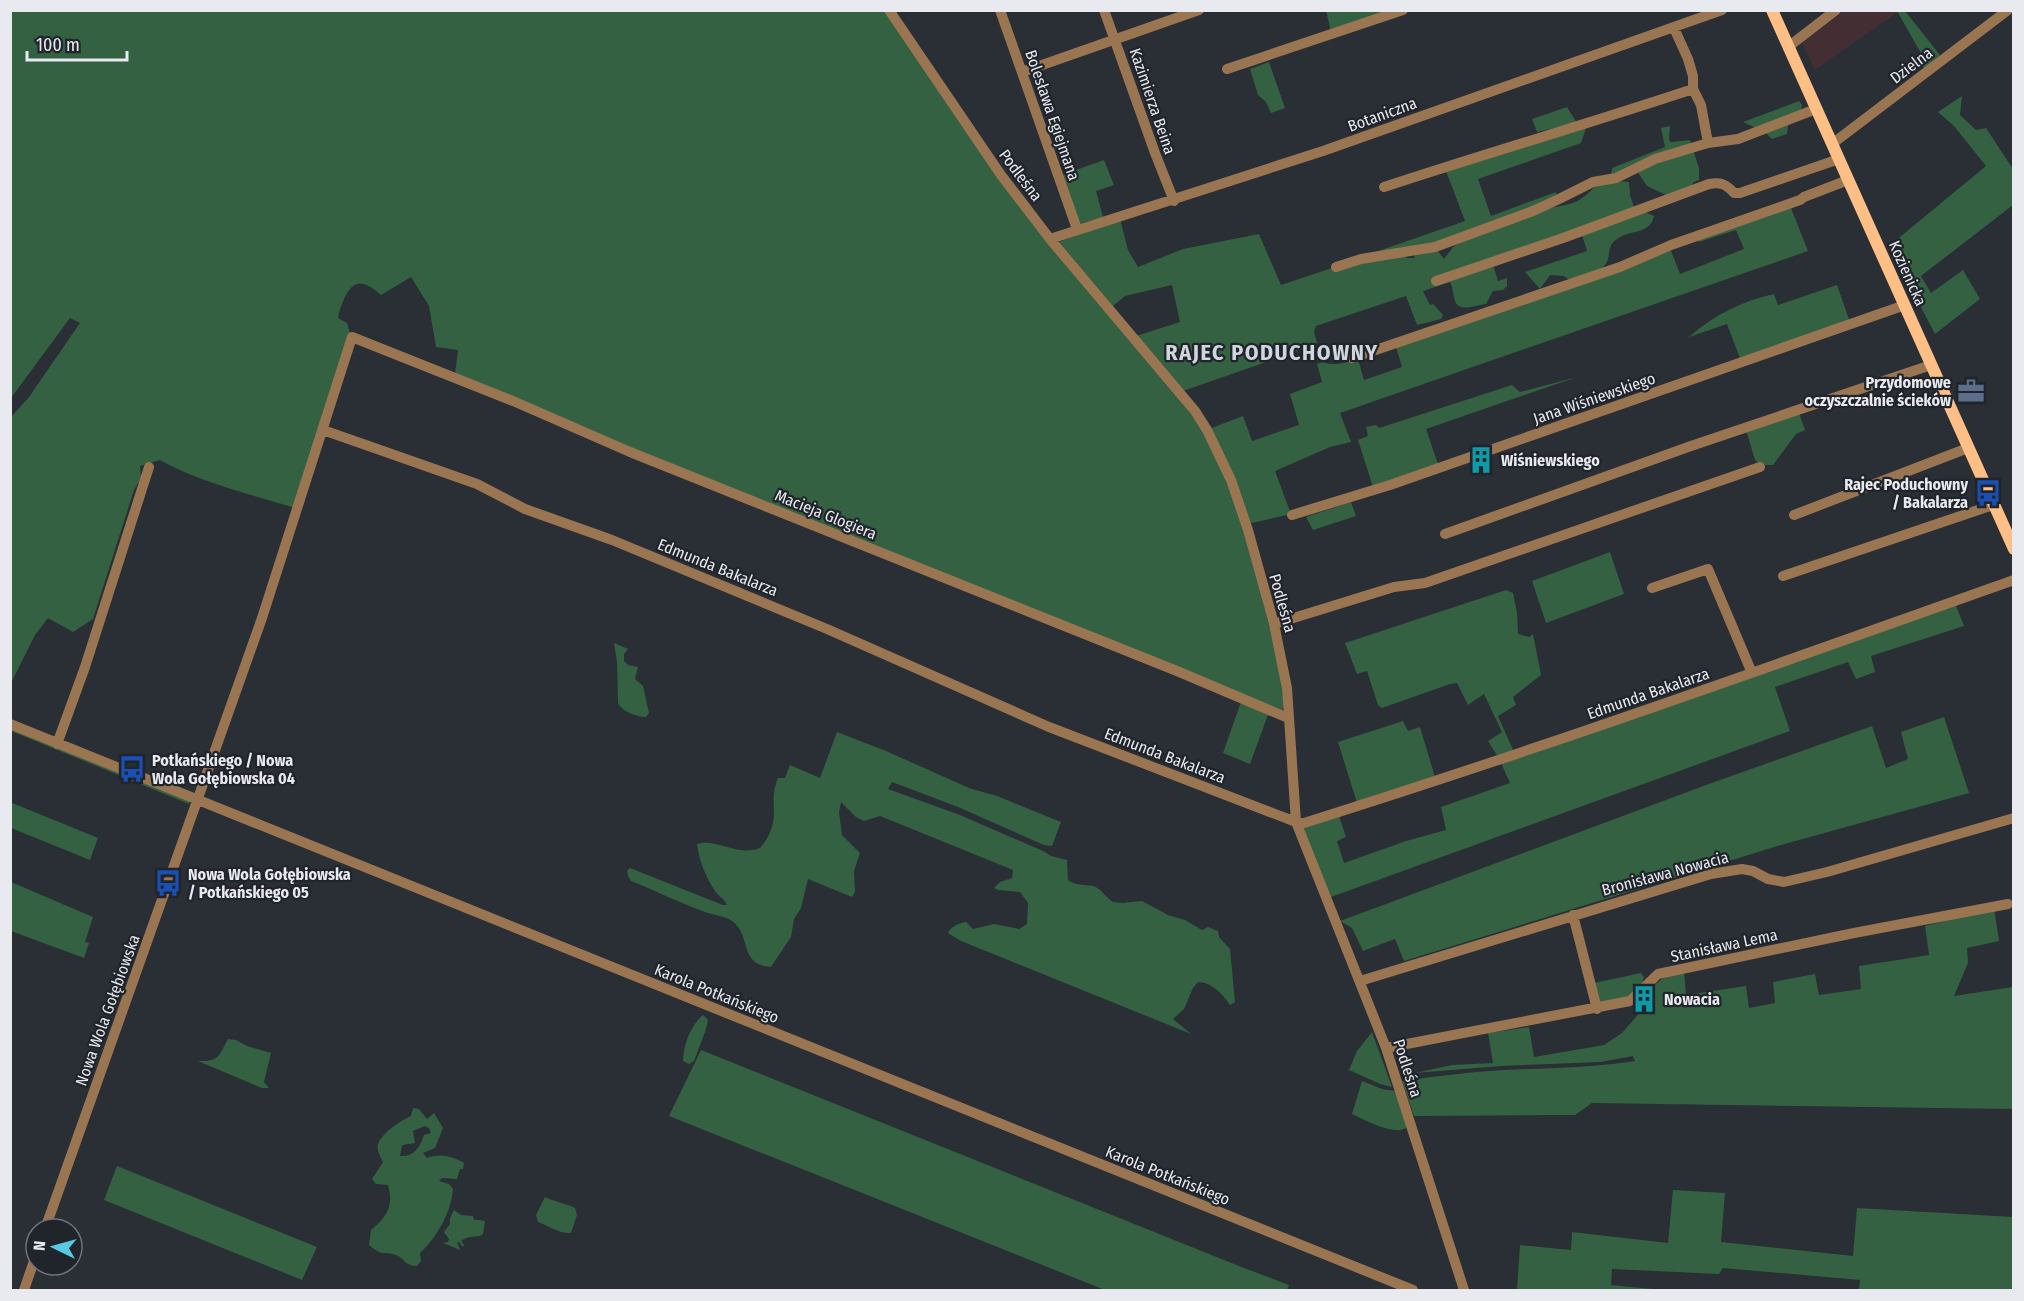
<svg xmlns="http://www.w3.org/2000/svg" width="2024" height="1301" font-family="'Fira Sans Condensed',sans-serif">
<rect width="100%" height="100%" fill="#2a2e35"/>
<path fill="#432f33" d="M1897,11l1,1 -83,58 -13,-27 42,-32z"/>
<path fill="#336141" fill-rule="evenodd" d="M1326,10l68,1 -63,21z
M10,11h876l113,167 177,215 37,52 27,73 39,144 5,42 -2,7 -796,-322 -31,-15 3,-24 -22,-3 -7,-41 -18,-29 -30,18c-16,-14 -27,-18 -37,4 -3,7 -5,12 -6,19l9,5 3,10 -55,175c-43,-13 -96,-26 -135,-48l-20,6 1,12 -7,12 -41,129 -20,13 -25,-14 -13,17 -24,48v-266l18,-20 51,-74 -10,-5 -59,80z
M1897,11h8l35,44 -15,14 -4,-3 5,-4z
M1269,62l16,46 -14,5 -5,-11 -8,-7 -8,-26z
M1962,96l-2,19 16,15 10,-2 27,41v36l-92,71 10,17 32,-23 17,29 -45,35 -46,-88 97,-80 -32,-40 -16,-14z
M1799,101l3,4 -1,5 -12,7 -2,17 -15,5 -6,-6 -23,-11z
M1567,107l10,16 -40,9 -5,-13z
M1670,126l-1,14 2,2 19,-2 9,28v12l-5,2 -4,6 -24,7 -19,-9 -13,-19 -23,9 1,-8 53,-21 -4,-19z
M1586,128l-5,15 -103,36 13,37 65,-24 1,4 -32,20c10,-3 20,-8 29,-9 21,-3 28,-6 42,-22l22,-4 11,1 1,13 4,12 20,9c-4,19 -23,13 -37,23 -8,5 -7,11 -9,20 -4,15 -27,17 -40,20l-4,-3 -14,-1 -10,14 -15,-17 62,-21 -5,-16 -89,30 5,16 9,-3v8l-4,4 -10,1 -7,13c-9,1 -27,9 -31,-3 -2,-6 -2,-13 -5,-19l-27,9 7,14 3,-1 10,11 -2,4 -24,6 -11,-29 -90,30 -2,6 3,11 -11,5 -123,43 -47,-55 44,-14 -8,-37 -47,11 -12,10 -54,-64 61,-23 8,31 10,17 45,-18 76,-15 22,51 51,-17 69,-13 6,3h7l1,-3 23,-4 6,8 9,-12 17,-11 -106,20 101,-35 -19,-50z
M1104,160l10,25 -18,6 7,26 -24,7 -17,-49z
M1791,208l17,43 -468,162 11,29 -21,5 -55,24 16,43 -39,9 -2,-1 -41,-93 34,-13 9,25 47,-16 -9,-31 32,-12 -5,-18 6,-2c12,5 24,0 35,-3l6,21 38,-13 -6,-20 274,-99 10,26 64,-25 -8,-19 -37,12 -1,-3z
M1837,285l13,37 -109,39 -14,-37 -38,13c25,-22 53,-36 85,-43l4,11z
M1577,377l-151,52 12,35 -65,23 -15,-47 10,-4 -2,-9 10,-2 3,3 133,-43 8,7z
M1799,413l6,17 -9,4 -23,31h-12l-6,-5 -9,-30z
M1351,502l5,14 -43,14 -7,-13z
M1610,552l14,42 -78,29 -14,-42z
M1506,590l7,3 4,20 1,21 11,3 4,-3 8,41 -28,22 3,8 -18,11 16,36 -16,5 -10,-16 14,-9 -18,-38 -16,11 -11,-22 -7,1 -68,24 -4,-3 -11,-34 -10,3 -12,-31z
M1955,603l9,23 -93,30 4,16 -19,7 -8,-17 -73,25 15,44 -459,166 -28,-67 2,-3 34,-11 7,21 -9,4 7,22 62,-22 40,-11 -5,-23 69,-24 -9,-20z
M614,643l14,6 -4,5v7l4,4 10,2 -3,12 8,7 6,27 -3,4c-9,0 -25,-6 -28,-14l-1,-41z
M1241,702l28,10 -19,52 -27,-11z
M1944,717l25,76 -188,52 -377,116 -9,-22 -32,12 -11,-23 -12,-7 366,-136 166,-59 14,42 22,-9 -7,-27z
M1403,721l5,10 12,-4 15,50 -78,26 -19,-61z
M10,728l180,72 -1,4 -178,-73z
M837,732l49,19 83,37 28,8 64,26 -9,24 -8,-1 -86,-38 -58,-22 -8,-3 -4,7 72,26 83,36 8,5 16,4 1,20c8,6 15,4 25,6 9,3 12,11 20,16l10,1 19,-2 26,14 17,5 17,10 6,-3 10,4 1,6 11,12 5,53 -5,3c-7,-11 -19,-23 -32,-23l-5,6 -9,21 -11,10 18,15 -230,-93 -13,-8c2,-6 11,-10 18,-11l7,7 21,-5 25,5 8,-5 1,-21 -8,-11 -22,-2 -4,-2 6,-6 12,-4 1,-8 -133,-54 -16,5 -8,-4 -15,-15 -2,10 3,23 18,18 -6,18 1,21 -3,5 -44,-18 -7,29 -7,11 -3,18 -20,30c-33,-2 -19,-32 -39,-46 -7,-5 -19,-6 -27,-9 -25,-9 -49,-21 -74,-31l-3,-5 -1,-5 3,-3 93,37h4c-3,-7 -8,-8 -12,-14 -9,-14 -16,-30 -18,-47 21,-6 39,13 63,4 6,-7 12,-17 13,-26 3,-17 -3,-24 5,-44h7l5,-13 30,13z
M10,802l88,36 -8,22 -79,-32z
M11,882l82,35 -8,25 4,1 -5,15 -73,-27z
M1994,908l5,33 -32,7 1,15 -14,33 59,-9v122l-421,-6 -17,12 -161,1 -12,-35c34,-5 68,-9 102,-11 44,-2 87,-2 131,-9l-2,-5 -32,6 -100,4 -86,7 37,-8 41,-2 -5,-30 41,-6 5,30 70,-12 18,-12 20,-23 4,-14 7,-10 9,-7 22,-9 2,25 60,-9 3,22 26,-5 -2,-21 42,-8 4,21 42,-6 -2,-23 70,-11 -4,-29z
M1641,973l3,4c-6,22 -24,23 -42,26l-3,-3 -5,-17z
M703,1015l5,5 -3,12 -11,29 -5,3 -6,-3c0,-16 8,-36 20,-46z
M1372,1032l20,55 -12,-3 -31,-14 8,-19z
M228,1039l8,1 11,6 24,7 -7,29 5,6h-7l-64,-27c22,1 21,-6 30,-22z
M701,1050l538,216 50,19 -2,5h-182l-436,-174z
M1362,1081l20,8 14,2 12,36c-13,10 -43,-7 -56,-13z
M413,1108l6,1 8,10 7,-6 9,15 -8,20 -12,5 4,5c14,-5 24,-2 37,5l-1,6h-3l-3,10 -15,-1 -3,3 10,3 4,5c-2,24 -16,48 -33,64l1,8 -4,5c-14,-1 -11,-7 -21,-11 -13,-4 -13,2 -27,-10l2,-15c16,-13 23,-24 17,-45l-12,-1 -4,-5 11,-17c-3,-6 -7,-12 -5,-18 5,-12 22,-23 33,-28zM425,1126l4,2 2,5 -7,2c-4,12 -10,22 -24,21l2,-11 13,-2 -2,-12z
M117,1166l200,81 -15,33 -198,-80z
M1673,1190l52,3 -4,49 132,14 4,-48 156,9v73h-154l1,-10 -137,-12 -4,6 -107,-5 -1,16 52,5 -146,-1 3,-44 51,5 1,-18 96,11z
M545,1197c10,5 20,6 30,11l2,7 -6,18c-11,1 -22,-7 -33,-11l-2,-7z
M454,1210l7,5 12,1 1,4h6l5,1 -2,13c-7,5 -13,0 -22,7l3,4 -1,2 -4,-5h-2l3,8 -17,-7 5,-1 1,-3 -5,-7 6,-8v-6z"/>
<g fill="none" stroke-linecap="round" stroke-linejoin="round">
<path stroke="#9a7552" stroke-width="10" d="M889,10l112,165 49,64 145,172 12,19 24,50 17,50 26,94 13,64 9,134 90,226 78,242
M1000,10l77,219
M1104,10l51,143 19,48
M1674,28l14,31 5,17v13l8,16 7,38
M1788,47l48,-37
M1227,69l176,-59
M1022,72l177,-62
M1832,144l176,-134
M1384,187c103,-34 207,-64 309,-98
M1050,239l273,-88 399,-141
M1336,267l25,-8 74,-12 98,-36 26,-12 34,-17 23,-4 39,-19 53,-16 30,-4 78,-30
M1436,281l127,-43 146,-54c12,-2 17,0 25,9h6l99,-34
M1352,358l268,-91 51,-22 129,-45 4,-3 44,-17
M323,430l154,54 48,25 87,31 215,89 222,98 247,95 8,1c239,-75 474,-159 710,-243
M1292,515l98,-30 515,-180
M1794,515l174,-67
M1445,534l246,-88 240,-81
M1783,576l210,-71
M1652,588l56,-19 44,104
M1274,624l120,-37 31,-4 335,-116
M10,724l1403,566
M57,744l28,-77 64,-200
M1573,915l24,94
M1360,981l351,-107 31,-5 11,2 15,8 16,3 43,-10 187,-54
M1386,1048l244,-47 28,-27 196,-41 154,-29
M45,1229l217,-611 90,-281 161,64 117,51 547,219 111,47
M24,1290l12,-35"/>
<path stroke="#fdbf85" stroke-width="12" d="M1772,10l242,539"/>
</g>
<defs>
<symbol id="office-bare" viewBox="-9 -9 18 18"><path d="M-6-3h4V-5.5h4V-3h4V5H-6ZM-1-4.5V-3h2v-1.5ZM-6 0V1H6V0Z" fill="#5c6f8a" stroke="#20242b" stroke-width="2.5" paint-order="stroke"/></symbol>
<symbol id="building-bare" viewBox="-9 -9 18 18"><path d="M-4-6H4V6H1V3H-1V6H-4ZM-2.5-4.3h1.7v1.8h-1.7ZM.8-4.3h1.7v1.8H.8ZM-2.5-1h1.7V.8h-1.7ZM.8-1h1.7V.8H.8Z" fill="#0f9aa8" stroke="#20242b" stroke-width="2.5" paint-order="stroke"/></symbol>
<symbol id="bus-bare" viewBox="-9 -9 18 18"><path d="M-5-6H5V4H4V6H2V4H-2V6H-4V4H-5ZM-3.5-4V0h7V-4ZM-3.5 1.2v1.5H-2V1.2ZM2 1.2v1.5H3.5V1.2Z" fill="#1a4fb4" stroke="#20242b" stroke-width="2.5" paint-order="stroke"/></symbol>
</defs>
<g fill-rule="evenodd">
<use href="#office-bare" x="1952" y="372" width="38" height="38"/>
<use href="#building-bare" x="1462" y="441" width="38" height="38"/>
<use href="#bus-bare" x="1969" y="474" width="38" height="38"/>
<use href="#bus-bare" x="113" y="750" width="38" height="38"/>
<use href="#bus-bare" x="149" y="864" width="38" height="38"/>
<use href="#building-bare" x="1625" y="980" width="38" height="38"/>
</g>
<g text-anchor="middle" stroke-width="4.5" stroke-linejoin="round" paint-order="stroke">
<g font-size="16" fill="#e8eaef" stroke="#20242b">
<text transform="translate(1911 65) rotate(-37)" y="6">Dzielna</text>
<text transform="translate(1153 101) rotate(71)" y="6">Kazimierza Beina</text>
<text transform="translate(1382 114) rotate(-20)" y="6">Botaniczna</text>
<text transform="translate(1053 115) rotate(71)" y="6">Bolesława Egiejmana</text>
<text transform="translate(1021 175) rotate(53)" y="6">Podleśna</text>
<text transform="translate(1908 273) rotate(66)" y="6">Kozienicka</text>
<text transform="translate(1594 398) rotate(-19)" y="6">Jana Wiśniewskiego</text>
<text transform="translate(826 514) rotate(22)" y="6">Macieja Glogiera</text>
<text transform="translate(718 567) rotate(22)" y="6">Edmunda Bakalarza</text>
<text transform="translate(1283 603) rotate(74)" y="6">Podleśna</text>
<text transform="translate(1648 693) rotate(-19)" y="6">Edmunda Bakalarza</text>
<text transform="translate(1165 755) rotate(21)" y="6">Edmunda Bakalarza</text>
<text transform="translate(1665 873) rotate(-15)" y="6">Bronisława Nowacia</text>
<text transform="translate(1724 945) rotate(-12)" y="6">Stanisława Lema</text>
<text transform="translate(717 993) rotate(22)" y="6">Karola Potkańskiego</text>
<text transform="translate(107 1010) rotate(-70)" y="6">Nowa Wola Gołębiowska</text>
<text transform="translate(1408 1068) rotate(72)" y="6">Podleśna</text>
<text transform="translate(1168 1175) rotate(22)" y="6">Karola Potkańskiego</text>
</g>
<g font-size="16" font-weight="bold" fill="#e8eaef" stroke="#20242b" text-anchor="start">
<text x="1951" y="388" text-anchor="end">Przydomowe<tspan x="1951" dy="18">oczyszczalnie ścieków</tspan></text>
<text x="1501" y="466">Wiśniewskiego</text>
<text x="1968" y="490" text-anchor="end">Rajec Poduchowny<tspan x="1968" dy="18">/ Bakalarza</tspan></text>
<text x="152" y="766">Potkańskiego / Nowa<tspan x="152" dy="18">Wola Gołębiowska 04</tspan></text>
<text x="188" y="880">Nowa Wola Gołębiowska<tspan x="188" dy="18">/ Potkańskiego 05</tspan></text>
<text x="1664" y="1005">Nowacia</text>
</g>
<g font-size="22" font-weight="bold" letter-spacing="1.5" fill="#d0d5de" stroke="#20242b">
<text x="1272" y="360">RAJEC PODUCHOWNY</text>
</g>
</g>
<rect width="2024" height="1301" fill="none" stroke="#e8eaef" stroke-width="24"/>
<g transform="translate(54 1247) rotate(275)"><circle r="28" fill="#20242b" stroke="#707379" stroke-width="1.5"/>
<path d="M0-4.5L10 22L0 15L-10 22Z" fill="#57c9e2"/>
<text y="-9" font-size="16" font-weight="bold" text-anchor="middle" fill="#e8eaef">N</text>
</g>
<path d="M27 51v9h100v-9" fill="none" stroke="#e8eaef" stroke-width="3"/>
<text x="36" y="51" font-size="18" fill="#e8eaef" stroke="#20242b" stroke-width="4.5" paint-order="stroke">100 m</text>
</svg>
